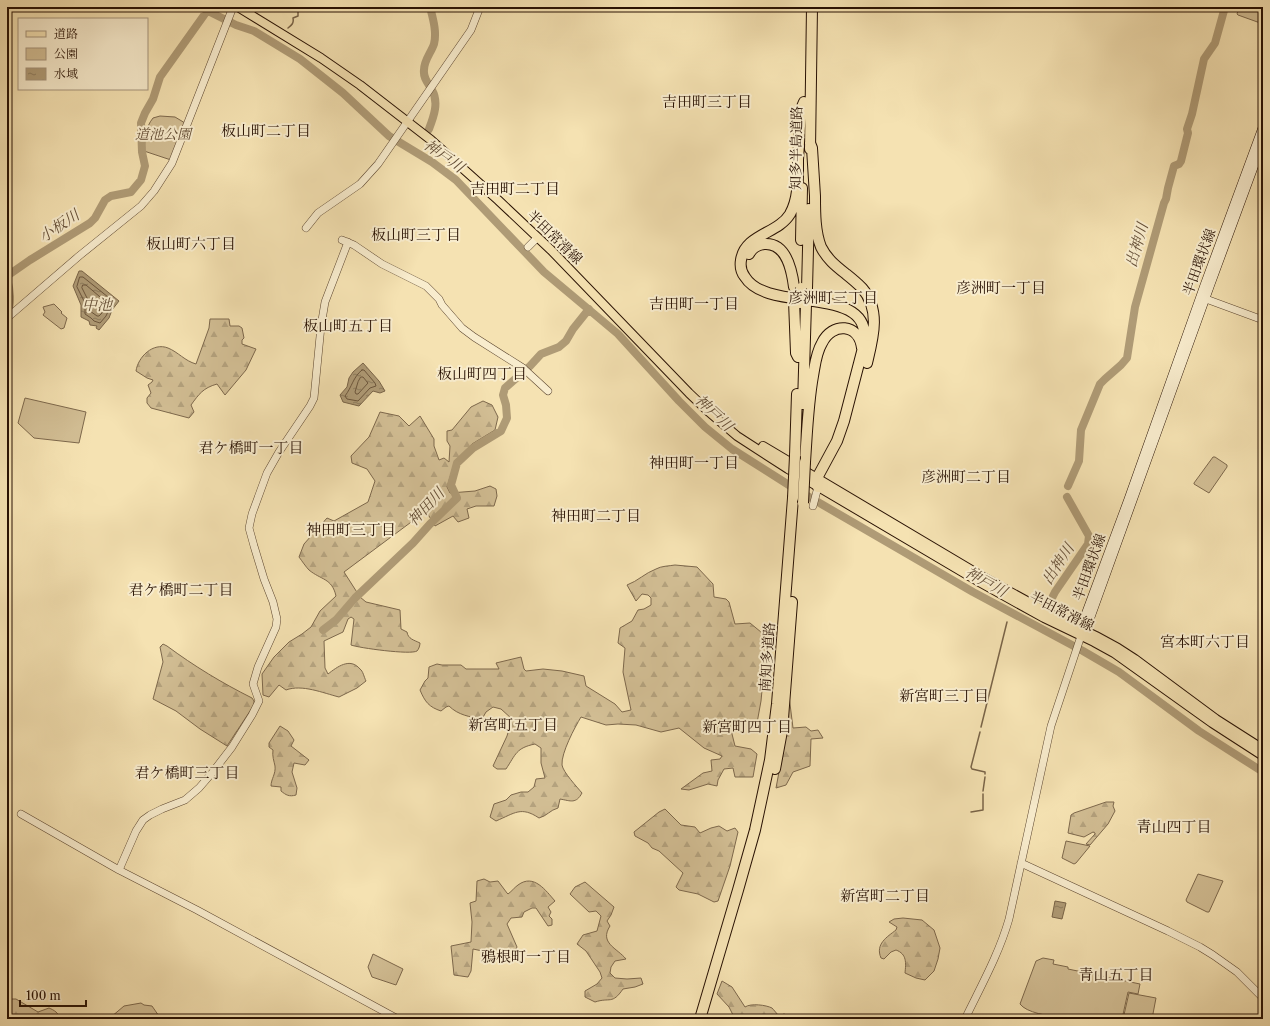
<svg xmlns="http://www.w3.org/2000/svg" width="1270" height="1026" font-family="'Libre Caslon Text','Noto Serif JP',serif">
<defs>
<pattern id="forest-firs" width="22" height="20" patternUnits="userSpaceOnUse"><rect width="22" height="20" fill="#d2be94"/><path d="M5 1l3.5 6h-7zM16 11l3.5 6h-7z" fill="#b4a27e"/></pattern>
<pattern id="water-ripples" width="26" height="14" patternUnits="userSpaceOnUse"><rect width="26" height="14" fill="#af9b76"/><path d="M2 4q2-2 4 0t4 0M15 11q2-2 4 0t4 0" fill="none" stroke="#8e7d5f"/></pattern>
</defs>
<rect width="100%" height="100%" fill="#f5e2b2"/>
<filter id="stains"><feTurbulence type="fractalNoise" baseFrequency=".005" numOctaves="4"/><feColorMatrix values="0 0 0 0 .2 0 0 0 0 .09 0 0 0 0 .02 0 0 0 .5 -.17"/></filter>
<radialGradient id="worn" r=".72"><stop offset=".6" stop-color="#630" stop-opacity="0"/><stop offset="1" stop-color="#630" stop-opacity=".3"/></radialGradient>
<path fill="url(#forest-firs)" stroke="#7d684c" d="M210,319h19l1,7h9l3,2 2,10 -2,2v4l14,5 -10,21 -21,25 -8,-11c-14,4 -18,10 -26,21l3,7 -5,6 -38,-10 -4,-5v-5l4,-5 -3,-8 4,-3 1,-2 -6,-2 -11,-7c2,-14 17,-29 32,-23 10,4 17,13 28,16l13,-36z
M483,401l9,4 6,12 -3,13 -23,14 -17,17 -8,26 3,6 25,-2 15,-5 6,3 1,7 -3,10h-18l-9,3 2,9 -11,4 -5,-6 -18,10 -9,-15 -82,61 16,25 6,5 34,8 1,19 6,3c1,7 7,8 13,11 0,2 -1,6 -3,8 -6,4 -58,-3 -66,-6l3,-26 -3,-2 -3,2 -5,13 -19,9 1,27 3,6c9,-7 22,-17 32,-5 3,2 4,8 6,12l-9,7 -18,9c-16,-4 -37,-13 -53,-7l-7,-5 -10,12 -6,-2 -1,-21 12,-17 15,-15 13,-8 9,-7 9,-16 16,-15c-4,-18 -15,-16 -27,-26 -3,-3 -7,-9 -10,-13l5,-13 23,-26 7,3 34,-19 7,-21 -8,-12 -15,-6 -1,-7 18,-19 11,-25 19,4 10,10 11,-10 14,23v7l5,14 5,-2 5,4 1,-16 -3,-5v-10l5,-1 19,-23z
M675,565l22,2 16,17 1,13 12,2 3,3 6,22 15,-1 17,14 -6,64 -4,22 -22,-3 -3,14 3,12 16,3 6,5 -4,23h-18l-2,-9 -9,1 -6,11 -1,6 -9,-2 -19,6 -8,-1 22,-16 9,-2 -1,-11 9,-1 2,-3 -18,-8 -25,-20 -18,4 -25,-7 -18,-1 -12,1 -25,-8c-6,10 -20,36 -19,48 1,7 15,22 20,28 -6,11 -11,8 -22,6l-2,9c-8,2 -11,8 -19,10 -18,-12 -24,-5 -43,3l-6,-4 4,-13 12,-4 5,-5 10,-3h7l6,-5 2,-8 9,-1 -4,-15v-15l-6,-4c-19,4 -19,10 -29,25h-9l-4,-3 14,-30 5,-17 -11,-10 -8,-2 -7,5 -4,7c-12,-2 -24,-4 -33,-13l-3,1 -5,4c-12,-4 -16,-9 -21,-21l5,-9 3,-3 1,-11 8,-3 5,1h19l5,4h33l-3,-6 25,-6 3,12 2,2 17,-2 19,2 22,5 2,10 29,18 7,8 9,-2 -8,-38 2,-24 -7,-5 2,-15 12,-7 6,-11 6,-1 7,-4v-7l-3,-3 -6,-1 -6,7 -9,-16c11,-4 18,-12 29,-16 5,-3 13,-3 19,-4z
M163,644l4,2c27,20 55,37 85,52l2,3v4l-27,41 -27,-17 -24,-18 -23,-12 10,-37 -3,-15z
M789,696l4,32 13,-1 5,4 7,-1 5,8 -12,1 -1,27 -17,6 -7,13 -10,3 6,-32z
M280,726l8,5 6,9 -3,6 18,14 -4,5 -11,-2 -2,9 5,16 -1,7c-7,2 -10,0 -15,-4v-4l-10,-1c0,-7 5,-12 4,-20 -1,-5 -3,-10 -2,-16l-4,-3v-4z
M1106,802h8l-1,4 2,5 -7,13 -18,21 -4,-1 9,-10v-1l-2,-1 -9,5 -16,-4 3,-18 3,-2z
M665,809l16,16 14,2 5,6 11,-5 8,-2 8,5 8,-3 3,4 -8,34 -12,35 -4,1 -16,-8 -19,-4 -3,-3 7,-14 -24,-22 -7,-3 -4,-5 -13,-7 -1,-4 25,-20z
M484,879l6,3 8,-1 9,12 1,1c4,-3 7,-7 10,-9 16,-12 28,6 37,16l-7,6 3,5 -2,4 3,3v6l-4,1 -12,-18h-4l-8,4 -2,5 -11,1 -4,6 10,23 -2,4h-9l-13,6 -6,-5 -14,-3 -2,22 -3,6 -14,-2 -3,-29 20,-4 1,-20 -2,-19 6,-2 1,-20z
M585,882l29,25 -3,8 -4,6 3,5c-11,17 7,22 16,33l-11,2 -4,6 -1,6 5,5 12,1 14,-1 2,6 -8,3 -12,2c-11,16 -13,8 -28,13l-10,-5v-6l12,-7 5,-6 -2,-6 -14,-21 -9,-7 6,-9 14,-4 4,-15 -5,-5 -7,1 -19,-18 5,-7z
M903,918l19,2 12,10 6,18 -2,11 -4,12 -9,9 -9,-2 -11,-5c1,-10 2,-19 -9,-23l-5,2 -7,7 -3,-1c-6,-14 6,-21 15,-28l1,-3 -8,-5 5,-3z
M722,981l10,6 13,20c6,-4 21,-2 27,1 2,2 5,6 7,8l5,-2 5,2 2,3h-59l2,-2 -5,-10 -12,-13z
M7,999h9l22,13 11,-4c5,2 10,5 11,11h-53z"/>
<path fill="#d2be94" stroke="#7d684c" d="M1239,7h24v17l-25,-9 -1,-1z
M160,116l15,1 10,6 -14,37 -27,-9c1,-13 1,-23 9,-33z
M54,304l8,8 -1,1 6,5 -3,10 -3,1 -18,-14 2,-3 -2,-5z
M25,398l61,14 -7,31 -45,-5 -16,-15z
M1213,457h2l12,8v2l-18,26 -15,-9v-1z
M1066,841l24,5 -14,17 -2,1 -12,-6z
M1198,874l25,7 -14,31h-2l-20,-10 -1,-2z
M373,954l30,15 -7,16 -24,-8 -4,-10z
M1043,958l11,2 -1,4 15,3v2l72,15 -2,10 -10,-2 -6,27c-22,0 -89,2 -102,-15l16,-43z
M1129,993l27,5 -4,21h-29z
M141,1003l3,2 8,1 9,13h-50v-2l13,-11z"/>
<path fill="url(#water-ripples)" stroke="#796448" d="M79,271h3l37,30 -7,9 -3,8 -10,12 -3,-2 1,-2 -7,-1 -1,-4 -8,-4v-12l-8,-19z
M363,363l16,18 6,10 -5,2 -7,-2 -14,15 -16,-4 -3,-7 7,-8 2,-9 4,-6z
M1055,901l11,2 -4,16 -10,-2z"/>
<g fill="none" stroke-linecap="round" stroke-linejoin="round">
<path stroke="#6c563c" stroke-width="1" d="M80,277h3l30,24 -7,15 -6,7 -6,-2 -3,-3 -6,-4v-11l-8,-16z
M83,285h3l20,17 -4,11 -3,3h-2l-7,-5 -1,-9 -7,-14z
M362,370h2l11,13 1,3 -6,2 -12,13 -11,-2 -2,-3c7,-9 8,-19 17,-26z
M361,377h2l5,6 -10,11h-2l-1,-2 3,-10z"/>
<path stroke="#796448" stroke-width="1.5" d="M288,28c4,-3 6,-5 5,-10l5,-2v-5l-5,-4
M981,727l26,-105
M980,732l-9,35 1,2 13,3v2
M983,791l2,-14
M971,812l12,-2v-16"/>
<path stroke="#af9b76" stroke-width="8" d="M200,7l36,18 18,6 46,28 43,34 46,43 43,26 24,18 88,92 74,62 61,67 26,26 27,22 60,38 181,105 110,59 36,21 80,59 64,41
M429,129c5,-13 10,-27 3,-39 -4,-7 -9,-12 -8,-20 0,-10 7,-17 10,-26 3,-12 -1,-25 -4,-37
M7,276l23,-16 60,-37 5,-5 10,-18 6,-4 20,-4 10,-12 4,-14 -3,-14 -1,-29 4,-10 8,-14 7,-22 47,-66
M7,279c3,10 5,25 0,34
M1068,486l11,-25 2,-31 19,-46 5,-5 16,-14 6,-7 8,-51 29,-104 2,-4 2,-11 6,-22 5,-2 2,-3 7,-28 -1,-4 5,-15 12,-55 11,-16 10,-36
M1049,604l6,-12 33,-48 1,-8 -22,-39
M323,630l13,-10 19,-22 58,-55 17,-19 27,-26 -6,-13 6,-22 16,-15 28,-17 6,-13 -1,-13 -3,-10 2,-7 25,-22 11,-12 18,-7 7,-6 7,-12 16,-20"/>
<defs>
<path id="tertiary" d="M306,228l12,-15 42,-29 18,-20 93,-134 9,-23
M342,240l12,5 28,19 44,22 13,13 3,6 20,23 12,9 49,31 25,23
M528,247l9,-9
M1206,299l57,21
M7,318l72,-62 62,-50 13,-15 18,-28 61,-156
M813,506l5,-19
M21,814l98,56 78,40 201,109
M1021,863l147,68 32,16 13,8 24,17 26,26
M119,870l17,-39 7,-11 7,-5 12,-6 23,-9 14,-12 13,-15 20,-26 20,-32 7,-14 -6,-17 5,-17 18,-40 1,-8 -4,-17 -9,-23 -10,-33 -5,-18 3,-14 15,-41 12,-21 31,-46 4,-8 7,-72 4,-24 23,-60
M965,1019c16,-33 34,-65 44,-100l42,-193 30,-90"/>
<path id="secondary" d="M1081,634l-1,-6 48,-129 76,-214 59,-160
M1083,634l3,-3 124,-344 53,-144"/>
<path id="primary" d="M238,7l83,51 39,27 71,55 67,60 53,50 138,143 20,19 28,24 51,33 193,114 63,35 50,24 20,11 98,70 51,33
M763,446l222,132 62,34 49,24 22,12 17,11 81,60 47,30"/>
<path id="motorway" d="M804,102l-3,7c-1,17 -2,34 -3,51 0,18 1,38 -8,54 -12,20 -45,20 -49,46 -1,6 0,12 4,17 23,38 129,5 119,67l-20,77 -7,20 -20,37 1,9
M810,143l2,5c1,16 2,32 3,48 0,17 0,36 6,51 6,12 15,19 25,27 5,4 11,9 16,14 19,22 11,50 5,75
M810,149l2,-142
M801,240l1,-52
M749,254c3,-6 8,-9 15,-10 23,-2 28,27 30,43
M807,289l2,-80
M794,301l2,52 2,4
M803,404l3,-100
M795,456l2,-62
M805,462c2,-29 3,-58 8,-86 2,-11 3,-23 9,-33 10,-21 37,-20 40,5
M775,769l7,-38 10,-129
M700,1019l38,-129 17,-60 15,-70 7,-56 16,-206"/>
</defs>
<use href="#tertiary" stroke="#5b452f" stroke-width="8"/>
<use href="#secondary" stroke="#281103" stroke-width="8"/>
<use href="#primary" stroke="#281103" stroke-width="10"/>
<use href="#motorway" stroke="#281103" stroke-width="12"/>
<use href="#tertiary" stroke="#f8eccd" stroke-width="7"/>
<use href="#secondary" stroke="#f8eccd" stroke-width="7"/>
<use href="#primary" stroke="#f5e2b2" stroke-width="8"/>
<use href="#motorway" stroke="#f5e2b2" stroke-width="10"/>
<defs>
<path id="motorway-bridge" d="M800,303l1,-15
M793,498l2,-42
M803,503l2,-41"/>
</defs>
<use href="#motorway-bridge" stroke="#281103" stroke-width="12" stroke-linecap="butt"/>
<use href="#motorway-bridge" stroke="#f5e2b2" stroke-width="10"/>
</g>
<g text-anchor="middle" stroke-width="4" stroke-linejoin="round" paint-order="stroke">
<g font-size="14" font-style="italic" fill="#644e36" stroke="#f8eccd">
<text x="163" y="139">道池公園</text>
</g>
<g font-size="14" fill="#281103" stroke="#f8eccd">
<text transform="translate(796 148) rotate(-89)" y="5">知多半島道路</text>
<text transform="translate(555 237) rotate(44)" y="5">半田常滑線</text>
<text transform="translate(1199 262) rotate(-70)" y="5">半田環状線</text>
<text transform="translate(1089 567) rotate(-70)" y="5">半田環状線</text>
<text transform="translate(1062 611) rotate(27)" y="5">半田常滑線</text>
<text transform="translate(767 657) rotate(-86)" y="5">南知多道路</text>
</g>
<g font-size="15" fill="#281103" stroke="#f8eccd">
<text x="707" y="107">吉田町三丁目</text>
<text x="266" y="136">板山町二丁目</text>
<text x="515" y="194">吉田町二丁目</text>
<text x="416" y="240">板山町三丁目</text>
<text x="191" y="249">板山町六丁目</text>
<text x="1001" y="293">彦洲町一丁目</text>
<text x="833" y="303">彦洲町三丁目</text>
<text x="694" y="309">吉田町一丁目</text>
<text x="348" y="331">板山町五丁目</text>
<text x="482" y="379">板山町四丁目</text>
<text x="251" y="453">君ケ橋町一丁目</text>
<text x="694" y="468">神田町一丁目</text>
<text x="966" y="482">彦洲町二丁目</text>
<text x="596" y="521">神田町二丁目</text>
<text x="351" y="535">神田町三丁目</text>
<text x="181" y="595">君ケ橋町二丁目</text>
<text x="1205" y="647">宮本町六丁目</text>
<text x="944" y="701">新宮町三丁目</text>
<text x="513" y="730">新宮町五丁目</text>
<text x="747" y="732">新宮町四丁目</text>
<text x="187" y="778">君ケ橋町三丁目</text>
<text x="1174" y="832">青山四丁目</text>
<text x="885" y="901">新宮町二丁目</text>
<text x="526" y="962">鴉根町一丁目</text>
<text x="1116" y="980">青山五丁目</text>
</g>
<g font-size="15" font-style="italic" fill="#654f37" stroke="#f8eccd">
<text transform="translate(444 156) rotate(35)" y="5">神戸川</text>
<text transform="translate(59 226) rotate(-34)" y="5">小板川</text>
<text transform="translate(1137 245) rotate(-74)" y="5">出神川</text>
<text x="97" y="310">中池</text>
<text transform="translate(714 413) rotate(43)" y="5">神戸川</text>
<text transform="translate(426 507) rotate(-47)" y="5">神田川</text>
<text transform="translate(1058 564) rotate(-57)" y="5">出神川</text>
<text transform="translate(986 582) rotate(29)" y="5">神戸川</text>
</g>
</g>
<rect width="1270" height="1026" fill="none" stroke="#f5e2b2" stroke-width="24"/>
<rect x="8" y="8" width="1254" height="1010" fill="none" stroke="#281103" stroke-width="2"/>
<rect x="12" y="12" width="1246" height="1002" fill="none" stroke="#281103"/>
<rect x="18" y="18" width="130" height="72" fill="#f8eccd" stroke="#a5947c"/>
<rect x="26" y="31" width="20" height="6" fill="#f5e2b2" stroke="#a5947c"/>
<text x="54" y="38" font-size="12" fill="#281103">道路</text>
<rect x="26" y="48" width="20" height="12" fill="#d2be94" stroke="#a5947c"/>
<text x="54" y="58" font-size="12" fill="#281103">公園</text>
<rect x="26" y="68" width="20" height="12" fill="url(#water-ripples)" stroke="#a5947c"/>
<text x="54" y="78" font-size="12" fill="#281103">水域</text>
<path d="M20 1000v6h66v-6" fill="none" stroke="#281103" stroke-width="2"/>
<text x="26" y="1000" font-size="12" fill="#281103" stroke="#f8eccd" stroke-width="3" paint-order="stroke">100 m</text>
<rect width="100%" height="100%" filter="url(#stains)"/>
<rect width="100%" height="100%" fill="url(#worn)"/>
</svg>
